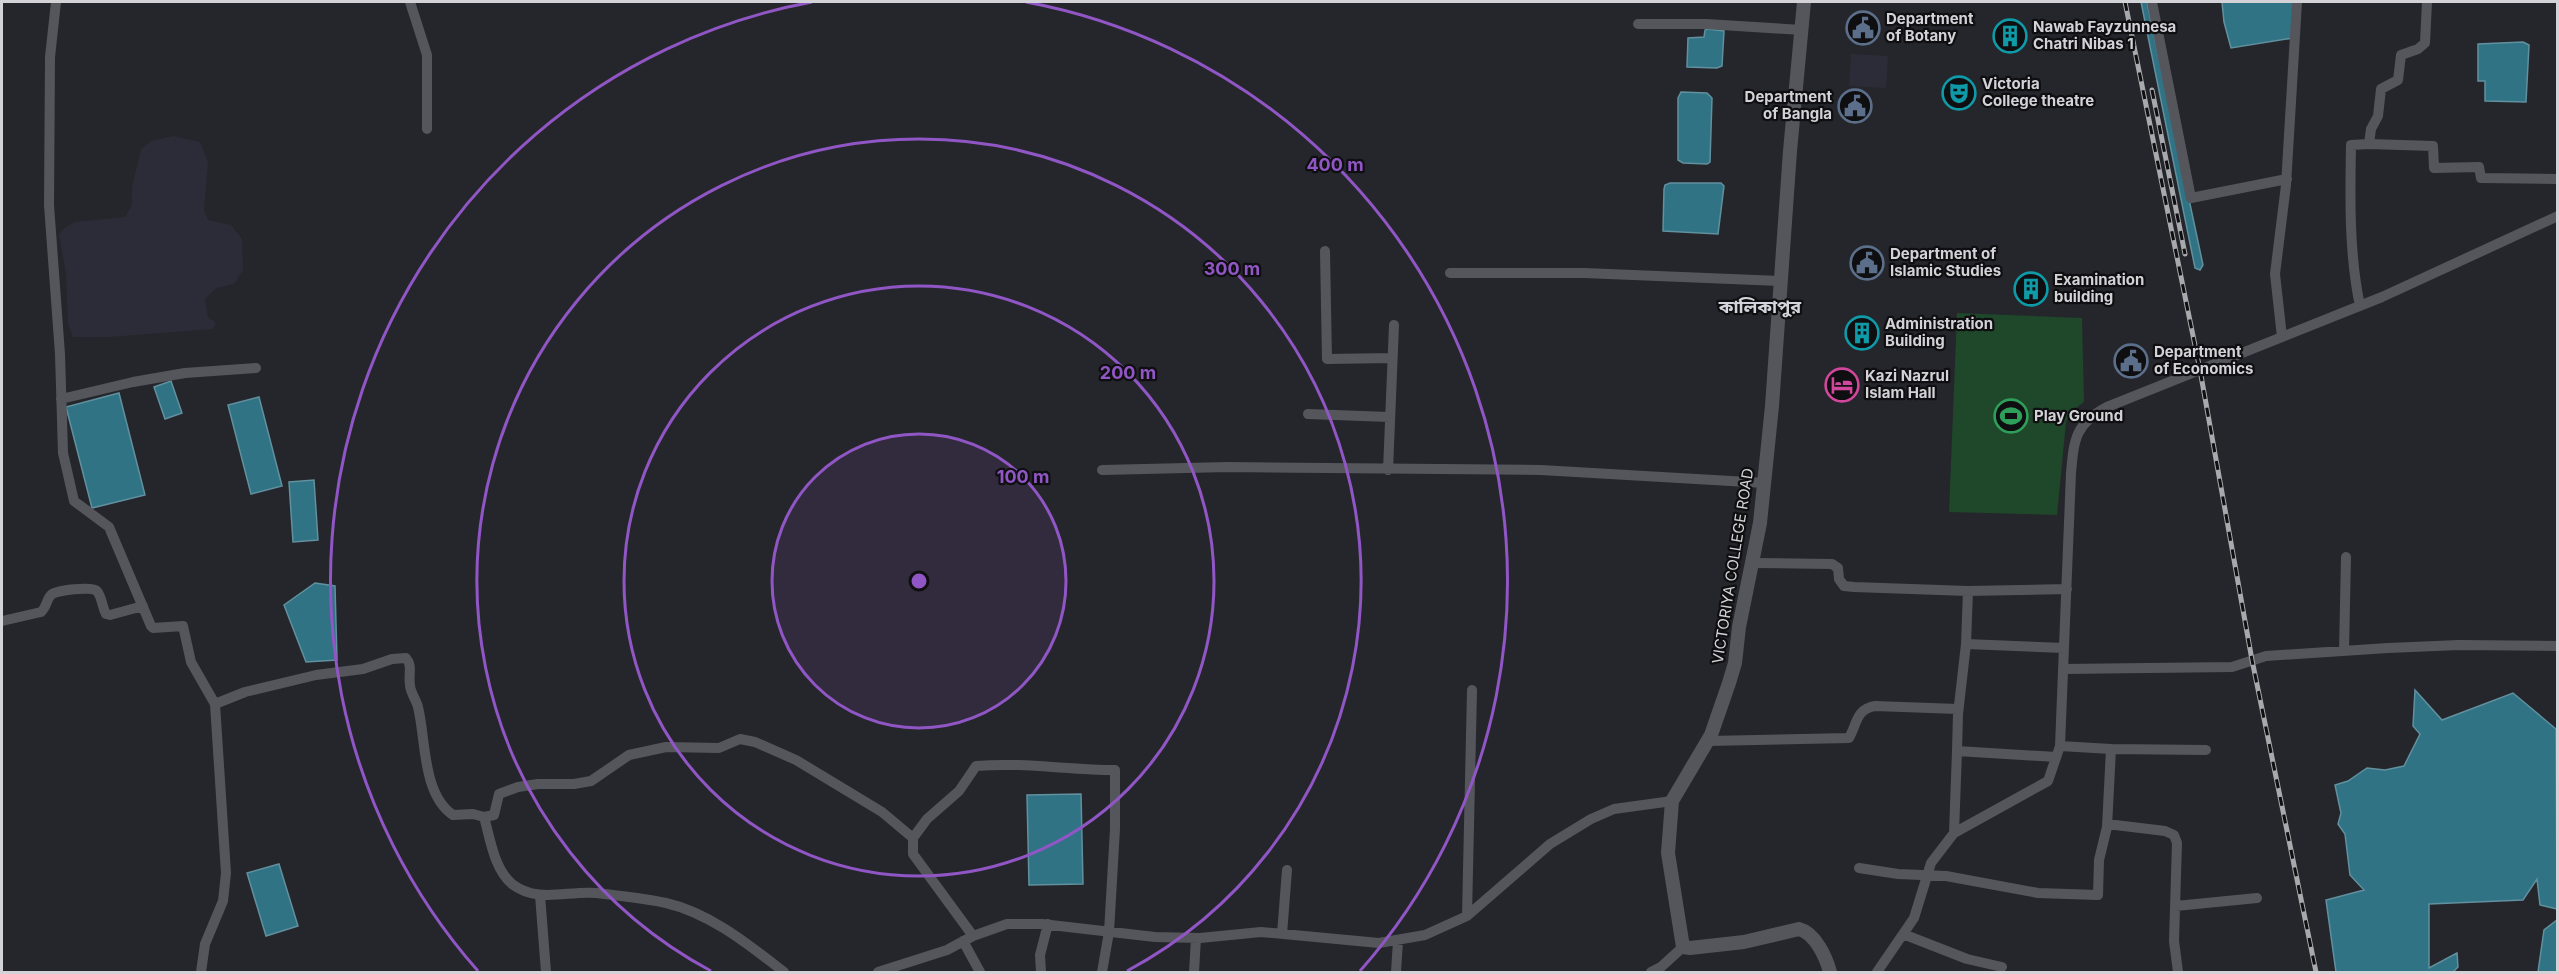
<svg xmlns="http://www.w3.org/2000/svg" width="2559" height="974" font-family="Inter,'Noto Sans Bengali',sans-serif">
<rect width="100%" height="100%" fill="#25262b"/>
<path fill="#2b2c37" d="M1851,54l37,2 -2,32 -37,-2z
M173,136l27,6 8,20 -4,48 4,10 23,5 11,14 1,31 -9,14 -18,4 -11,11 3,18 8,6 -3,6 -104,8h-36l-5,-13 -2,-51 -7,-38 5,-7 11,-6 50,-5 7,-12v-18l9,-38 10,-8z"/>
<path fill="#1f472a" d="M1957,313l125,5 2,84 -12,9 -6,11 -9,93 -108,-3z"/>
<path fill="#307385" stroke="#61909e" stroke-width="1.5" d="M2141,2h6l56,263 -3,5 -5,-2z
M2222,2h73l-2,36 -62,10 -7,-26z
M1708,29l16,2 -2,35 -5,2 -30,-1 1,-29 16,-1 1,-7z
M2523,42l6,3 -3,57 -41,-1v-20h-7v-37z
M1681,92l26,1 5,5 -2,64 -3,2 -24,-1 -5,-3v-62z
M1670,183h51l3,3 -6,48 -55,-3 1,-42 1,-4z
M171,381l11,32 -17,6 -11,-32z
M119,393l26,102 -53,13 -26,-101z
M259,397l23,89 -31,8 -23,-89z
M314,480l4,60 -25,2 -4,-60z
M315,583l20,3 2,74 -31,2 -22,-57z
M2415,690l27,30 71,-27 43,36 1,180 -17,-4 -3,-26 -14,21 -94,4v64l28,-15 1,14 -5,5h-117l-10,-72 38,-10 -14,-15 -5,-41 -7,-10 3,-11 -6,-28 13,-4 19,-13 18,2 19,-4 16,-32 -7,-8z
M1081,794l2,90 -54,1 -2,-90z
M279,864l19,62 -32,10 -19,-63z
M2557,920v52h-19l6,-42z"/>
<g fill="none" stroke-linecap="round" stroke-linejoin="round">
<path stroke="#55565c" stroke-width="10" d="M56,2l-6,55 -1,148 11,149 3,99 11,48 35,26 42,99 2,2 30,-2 8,36 24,42 11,169 -3,28 -18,43 -4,28
M410,2l17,53v74
M2152,2l39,196 96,-19
M1638,24h68l96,6
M2369,144l64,2 1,22 45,-1 2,11 77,1
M1325,251l2,108 65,-1
M1450,273h134l196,8
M2360,306c-11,-52 -10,-108 -9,-161l18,-1 2,-15 7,-13 3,-27 17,-9 3,-25 17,-6 7,-6 2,-41
M2282,337l-7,-63 11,-89 11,-183
M61,399l72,-17 52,-9 71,-5
M1308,414l81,3
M1102,470l126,-3 313,3 224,13
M1388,470l6,-145
M1752,563l80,1 6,4 1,11 5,7 10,1 114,4 99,-2
M1968,591l-2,53 98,4
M2,621l39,-9c6,-5 5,-12 10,-17 4,-5 42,-9 46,-4 5,6 5,16 9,23l4,1 33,-9
M1966,644l-8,70 -1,37 99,6
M2344,651l2,-94
M2063,669l169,-2 34,-11 122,-8 71,-3 99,1
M215,704l30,-12 71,-17 47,-6 29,-10 14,-1c7,8 2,17 4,27 0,7 6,14 8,22 8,32 4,87 35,108l20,-1 11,3c6,21 10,52 28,67 26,20 56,6 85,9 23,3 47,5 69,10 44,10 83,42 118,69
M1708,741l141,-3c8,-14 7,-29 26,-32l83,3
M2111,749l95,1
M484,817l10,-2 5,-21 19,-7 20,-3h36l17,-3 38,-26 37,-8 53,1 21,-9 15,3 41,18 86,52 31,26v16l60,82
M2107,824l58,7 9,4 3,8 -3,98 4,31
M1954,833l3,-82
M913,838l14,-19 32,-28 17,-25c47,-4 92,4 139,4v59l-6,103 -7,40
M1859,868l39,6 48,2 92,17 60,2 1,-35 8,-33 4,-78 -51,-3
M540,895l6,77
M2176,906l81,-8
M1467,916l5,-226
M1282,934l5,-64
M1903,934l64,25 35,8
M963,941l17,31
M878,972l69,-22 26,-14 34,-12h35l113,13 45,1 61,-6 118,11 46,-8 42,-19 83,-72 41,-25 23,-10 58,-8
M1041,972l-1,-17 8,-31
M1194,972l2,-34
M1396,972l2,-31
M1651,972l10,-5 22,-20
M1877,972l37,-54 17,-55 23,-30 94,-52 12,-35 11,-273c3,-34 4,-49 36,-66l275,-110 176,-81"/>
<path stroke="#55565c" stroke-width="14" d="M1804,2l-14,149 -18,255 -12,117 -21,104 -4,36 -6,20 -18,52 -39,66 -4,52 15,94 7,1 54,-6 55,-13c16,4 27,28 31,43"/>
<defs>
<path id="rail" d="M2125,2l75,368 52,290 64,312
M2152,90l33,164"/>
</defs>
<use href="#rail" stroke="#a8a9ad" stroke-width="5"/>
<use href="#rail" stroke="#0f0f11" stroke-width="3" stroke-dasharray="9" stroke-linecap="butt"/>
</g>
<circle cx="919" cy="581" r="147" fill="#9156c5" fill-opacity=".12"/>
<g fill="none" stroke="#9156c5" stroke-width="3">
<circle cx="919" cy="581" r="147"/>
<circle cx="919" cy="581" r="295"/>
<path d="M711 971A442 442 0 1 1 1127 971"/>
<path d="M478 971A589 589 0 0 1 812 2M1026 2A589 589 0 0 1 1360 971"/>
</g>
<defs>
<symbol id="civic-ring" viewBox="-11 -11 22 22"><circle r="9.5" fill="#0f0f11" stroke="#5c6f8a" stroke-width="1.5"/><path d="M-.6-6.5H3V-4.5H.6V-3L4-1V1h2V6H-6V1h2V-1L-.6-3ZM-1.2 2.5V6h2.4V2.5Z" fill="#5c6f8a"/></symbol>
<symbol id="building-ring" viewBox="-11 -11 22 22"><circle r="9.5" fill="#0f0f11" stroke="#0f9aa8" stroke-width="1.5"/><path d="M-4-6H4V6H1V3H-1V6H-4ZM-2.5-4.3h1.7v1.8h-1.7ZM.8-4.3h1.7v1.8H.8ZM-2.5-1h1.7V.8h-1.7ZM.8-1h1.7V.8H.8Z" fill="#0f9aa8"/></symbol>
<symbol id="theatre-ring" viewBox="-11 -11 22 22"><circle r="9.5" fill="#0f0f11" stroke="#0f9aa8" stroke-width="1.5"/><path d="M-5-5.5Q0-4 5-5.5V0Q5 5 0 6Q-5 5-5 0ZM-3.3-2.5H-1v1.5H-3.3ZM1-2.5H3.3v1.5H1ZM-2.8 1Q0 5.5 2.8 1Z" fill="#0f9aa8"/></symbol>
<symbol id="hotel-ring" viewBox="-11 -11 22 22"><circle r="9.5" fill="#0f0f11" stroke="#d1479c" stroke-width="1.5"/><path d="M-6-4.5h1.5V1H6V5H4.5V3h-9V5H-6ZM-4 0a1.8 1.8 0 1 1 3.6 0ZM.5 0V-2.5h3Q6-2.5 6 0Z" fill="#d1479c"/></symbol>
<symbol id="stadium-ring" viewBox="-11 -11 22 22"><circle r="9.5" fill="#0f0f11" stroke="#2e9e5b" stroke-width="1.5"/><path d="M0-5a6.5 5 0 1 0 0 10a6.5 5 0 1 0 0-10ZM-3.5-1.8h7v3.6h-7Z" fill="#2e9e5b"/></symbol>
</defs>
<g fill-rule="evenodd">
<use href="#civic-ring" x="1844" y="9" width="38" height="38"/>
<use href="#building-ring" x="1991" y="17" width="38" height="38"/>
<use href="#theatre-ring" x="1940" y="74" width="38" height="38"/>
<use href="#civic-ring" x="1836" y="87" width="38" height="38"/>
<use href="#civic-ring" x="1848" y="244" width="38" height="38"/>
<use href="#building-ring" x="2012" y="270" width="38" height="38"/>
<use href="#building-ring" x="1843" y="314" width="38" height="38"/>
<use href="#civic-ring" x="2112" y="342" width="38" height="38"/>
<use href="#hotel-ring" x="1823" y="366" width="38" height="38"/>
<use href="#stadium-ring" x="1992" y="397" width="38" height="38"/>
</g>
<g text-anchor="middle" stroke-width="4.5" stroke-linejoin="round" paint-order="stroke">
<g font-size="15" font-weight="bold" fill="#d3d3d7" stroke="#0f0f11" text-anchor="start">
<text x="1886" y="24">Department<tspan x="1886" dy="17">of Botany</tspan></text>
<text x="2033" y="32">Nawab Fayzunnesa<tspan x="2033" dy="17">Chatri Nibas 1</tspan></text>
<text x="1982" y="89">Victoria<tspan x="1982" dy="17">College theatre</tspan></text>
<text x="1832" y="102" text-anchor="end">Department<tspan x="1832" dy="17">of Bangla</tspan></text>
<text x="1890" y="259">Department of<tspan x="1890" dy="17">Islamic Studies</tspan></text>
<text x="2054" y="285">Examination<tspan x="2054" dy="17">building</tspan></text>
<text x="1885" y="329">Administration<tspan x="1885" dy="17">Building</tspan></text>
<text x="2154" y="357">Department<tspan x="2154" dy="17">of Economics</tspan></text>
<text x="1865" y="381">Kazi Nazrul<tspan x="1865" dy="17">Islam Hall</tspan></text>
<text x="2034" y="421">Play Ground</text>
</g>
<g font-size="15" fill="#d3d3d7" stroke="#0f0f11">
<text transform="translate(1733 566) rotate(-81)" y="5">VICTORIYA COLLEGE ROAD</text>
</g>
<g font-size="18" font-weight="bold" fill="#d4d5dc" stroke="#0f0f11">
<text x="1760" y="313">কালিকাপুর</text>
</g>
</g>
<circle cx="919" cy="581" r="9" fill="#9156c5" stroke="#0f0f11" stroke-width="3"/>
<g font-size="18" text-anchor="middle" font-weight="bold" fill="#9156c5" stroke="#0f0f11" stroke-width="4.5" stroke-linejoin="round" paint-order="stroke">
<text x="1335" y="171">400 m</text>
<text x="1232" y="275">300 m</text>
<text x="1128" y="379">200 m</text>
<text x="1023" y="483">100 m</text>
</g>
<rect width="2559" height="974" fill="none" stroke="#d3d3d7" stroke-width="6"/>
</svg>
